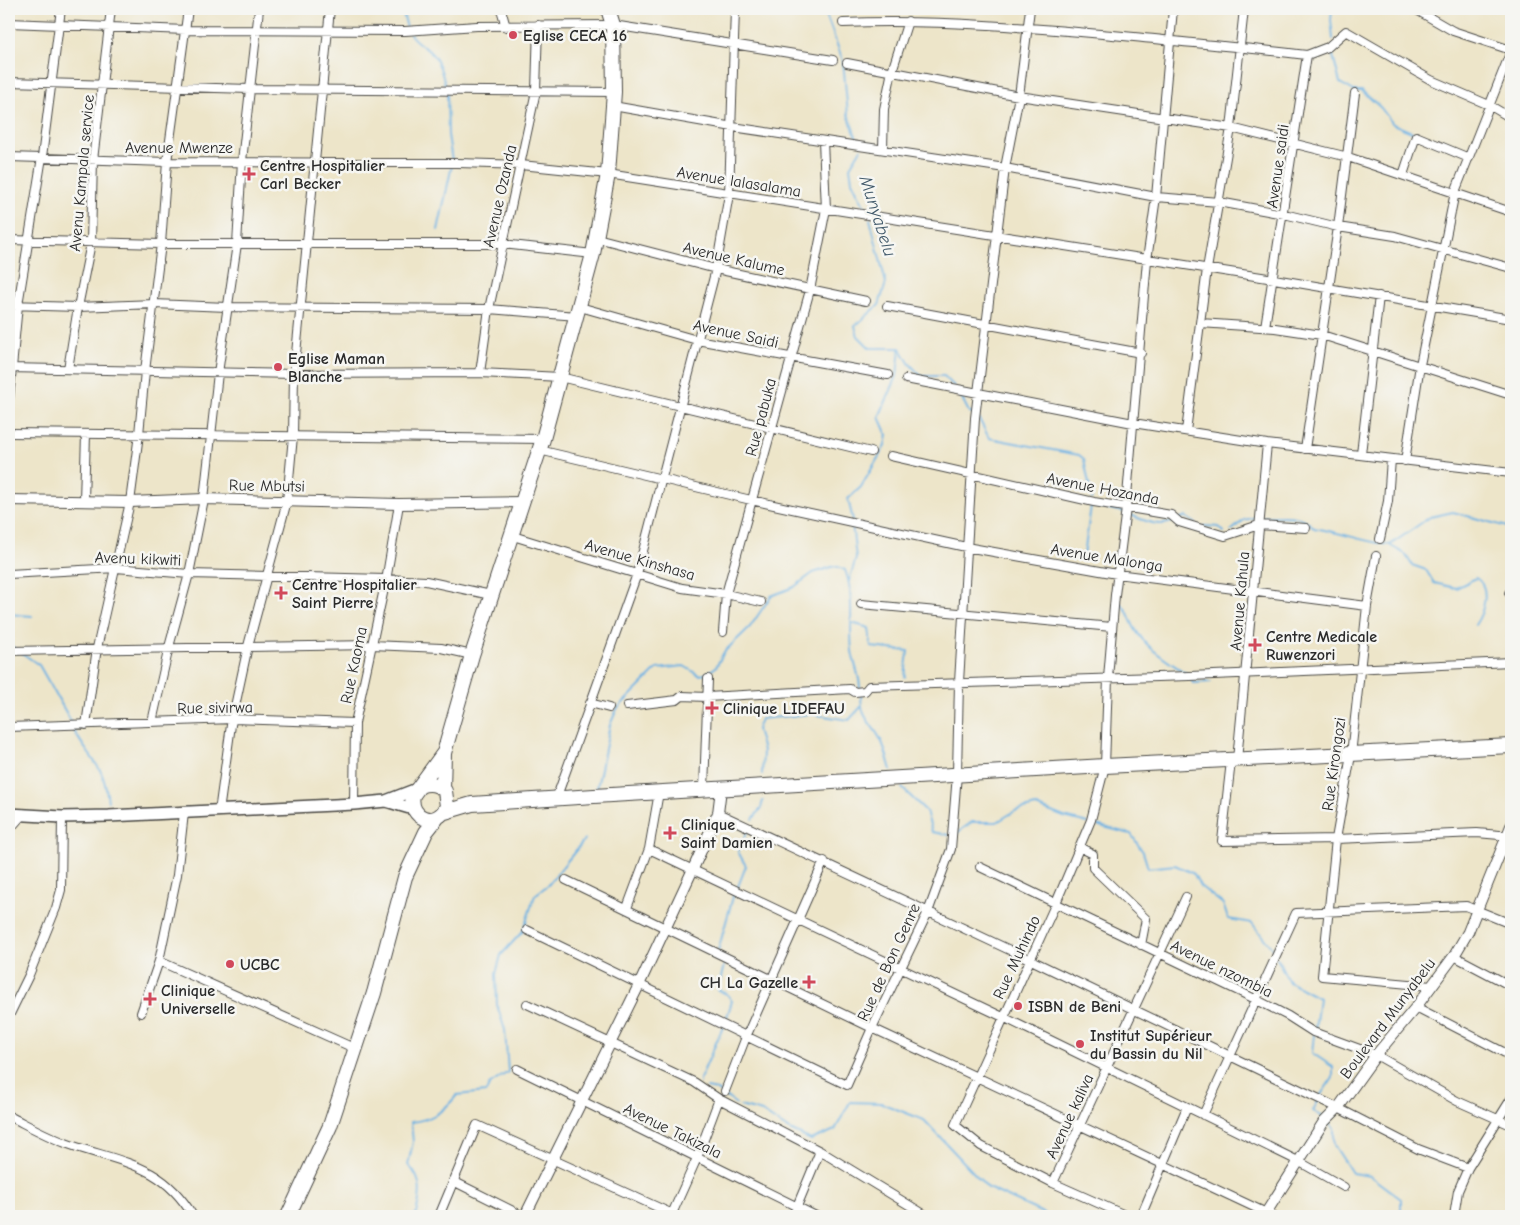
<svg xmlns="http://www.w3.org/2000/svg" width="1520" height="1225" font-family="'Comic Neue',sans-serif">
<rect width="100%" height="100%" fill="#f6f6f2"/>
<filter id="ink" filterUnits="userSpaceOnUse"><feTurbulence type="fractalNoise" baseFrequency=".02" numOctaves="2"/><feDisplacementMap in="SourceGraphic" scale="10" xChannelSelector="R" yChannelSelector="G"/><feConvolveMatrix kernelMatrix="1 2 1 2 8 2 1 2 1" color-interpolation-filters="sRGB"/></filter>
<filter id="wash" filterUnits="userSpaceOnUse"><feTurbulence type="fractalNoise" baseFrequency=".0096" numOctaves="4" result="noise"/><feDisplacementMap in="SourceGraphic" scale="20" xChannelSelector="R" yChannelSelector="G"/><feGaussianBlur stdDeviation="1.12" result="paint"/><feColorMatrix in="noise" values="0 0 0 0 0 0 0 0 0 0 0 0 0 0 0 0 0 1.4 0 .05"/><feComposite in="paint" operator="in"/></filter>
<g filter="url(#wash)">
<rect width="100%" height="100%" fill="#ede5c9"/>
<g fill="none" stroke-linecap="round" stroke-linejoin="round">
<path stroke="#6db2e3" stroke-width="2" d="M397,9l6,4 4,15
M824,9l19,52 5,53 10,28
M1332,9l-1,11 2,19
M410,34c6,9 13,11 20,18 10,9 13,25 16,37
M1333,46l-1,6 8,31 14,8h8l19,17 12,16 21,9
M447,93l1,42 4,26
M861,149l-11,18 2,14 15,31
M438,230l14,-65
M901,349l8,14 12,13h23l10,10
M958,391l11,21 4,2
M979,419l10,19 90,17 5,4 8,40
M1091,505l33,7
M1128,514c13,5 32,15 46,7
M1262,517c18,-1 39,-5 52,11 26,4 50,14 76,17l40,-28 23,-5 58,16
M1178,519l8,-2 9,6
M853,520l-5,-21 13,-12 24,-41 2,-11 -8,-18 18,-41 3,-28h-30l-12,-12 -3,-10 24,-21 7,-22 -16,-64
M1204,526l15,1 5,5
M1231,531l13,-11 13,-3
M1391,546l14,8 7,11 14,5 8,13 22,5 20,-10c15,9 8,34 -1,47
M1084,555l7,-49
M849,581l7,-23 -4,-34
M1118,601c13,13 9,12 16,26 11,21 34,34 53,47
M9,614l23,2
M852,623l17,5 2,19 37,4 -3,26
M9,627l1,18 4,3
M22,653l17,12 33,58
M1191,679l2,4 18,-1
M861,694c0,26 9,26 20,46 4,8 7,20 10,30
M73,728c6,14 15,23 23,36 8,10 10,24 12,37
M762,774l1,-23 -6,-22 4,-10 50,-5 38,6 12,-13
M597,788l13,-63 7,-16 40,-40 27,-3 15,9 7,-1 10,-7 8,-15 26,-25 21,-31 23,-9 19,-14 22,-7 10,4c10,26 4,54 7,81 2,14 8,24 8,38
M902,788l24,23 6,21 17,3
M753,819l8,-11 2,-7
M1092,824l39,10 12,18 5,16 27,-3 19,9 6,12 23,18 5,15 24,4 22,28
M954,835l18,-13h25l18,-11 21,-5 28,11 24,6
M737,889l9,-23 -8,-14 9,-20
M718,951l16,-58
M1277,958l12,24 30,16 -4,32
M725,1023l7,-22 -5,-7 -9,-4 7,-29
M1314,1035l-2,18 21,14v10l-13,19
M700,1083v-4l23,-52
M707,1088l10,2 19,14
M1318,1101l-5,10 10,6
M740,1106l22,6 26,17 23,11 24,-10 15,-28 31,1 43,17 64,68 61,28
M1328,1122l6,7v16l18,28 18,3 31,23v17
M415,1216c6,-19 9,-36 -7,-51l5,-23 -2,-20c21,-2 33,-11 46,-27l29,-3 3,-7 19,-13 -3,-42 -8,-25 -1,-31 5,-19 22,-24 12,-36 13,-10 37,-46"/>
</g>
</g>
<g filter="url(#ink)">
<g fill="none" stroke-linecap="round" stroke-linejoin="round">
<defs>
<path id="street" d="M501,9l5,18
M1415,9l38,22 58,19
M9,23l177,7 219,1 72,-5 136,-1 220,35
M843,23c97,-4 194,5 291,14 57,6 115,11 173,18
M847,63l172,33 212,32 117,29 163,55
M9,82l241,7 364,3
M613,106l120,21 272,41 151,29 63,5 65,12 54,13 57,9 116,32
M883,149l1,-40 8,-38 16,-50
M9,157l158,5 291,1 63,2 87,9 666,105 237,40
M1403,175l13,-39 53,22
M597,238l119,31 150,32
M9,240l152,4h341l91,10
M9,305l69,2 76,-3 73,3 262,2 88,7
M887,306l254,47
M580,307l117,33 191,35
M1200,323l75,5 47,7 189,60
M1265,327l42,-272 21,-8 18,-16 85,49 58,25 22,13
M9,368l285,6 186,-1 80,4 311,75
M68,369l10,-62 13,-64 2,-83 18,-151
M480,373l9,-64 47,-218 2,-66
M906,379l227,44 134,21 244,29
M9,399l9,-94 24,-148 19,-148
M1186,431l21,-162 24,-141 13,-119
M9,433l534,6
M1305,449l33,-222 17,-134
M539,450l212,50 215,47 151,27 250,32
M1361,454l18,-158
M891,456l203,46 77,13 8,7 46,14 34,-11 47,3
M1405,461l15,-96 35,-173 56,-141
M84,500l2,-66
M513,536l169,52 44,6 35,8
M1380,539l8,-38 3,-42
M1376,556l-9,50 -16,149 -15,84 -14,137 109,10
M9,574l107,-6 73,6 196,5 41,2 65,14
M1509,593h2
M861,604l251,23
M723,632l3,-38 84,-304 16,-81 -3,-68
M9,651l363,-6 69,3 31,7
M590,703l19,5
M627,706l50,-6 5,-4 25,1 143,-8 5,3 10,-1 4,-5 321,-10 321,-14
M152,722l17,-75 20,-73 15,-75 14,-126 19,-129 5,-83 17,-152
M86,725l11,-77 33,-146 9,-68 6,-63 16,-127 6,-82 21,-153
M9,727l224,-8 122,4
M1237,760l30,-316
M1231,761l-9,80 114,-2 141,-6 34,3
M704,789l4,-110
M556,799l81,-225 79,-305 13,-75 6,-185
M354,804l1,-81 32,-148 12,-71
M219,812l12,-87 17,-79 39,-145 6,-65 1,-62 36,-365
M718,813l313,147 307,148 80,41 50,19
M9,830l14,-16
M1079,847l14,7v14l53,51 -5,26
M649,849l354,168 295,144 46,26
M980,867l275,132 33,17 25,16 63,23 81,46 54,24
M566,880l306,148 401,188
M627,908l22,-59 10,-57
M527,930l320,155 25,-57 56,-116 23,-63 6,-75 2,-92 16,-264 30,-250 14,-72 11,-87
M1454,956l57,30
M159,961l197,88
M527,1004l167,78 25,17 101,52 107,65
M1416,1007l95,49
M141,1013l18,-52 18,-86 7,-62
M9,1016l20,-41 27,-67 5,-18 1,-73
M517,1069l299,147
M725,1091l21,-54 78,-176
M1203,1115l93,-202 170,-7 45,18
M9,1116c20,10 41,22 62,29 52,18 91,19 122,71
M453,1181l70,35
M1053,1183l133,-286
M439,1216l38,-91 200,91
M671,1216l26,-58 22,-59
M793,1216l27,-65
M1127,1216l-74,-33 -72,-37 -26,-21 101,-222 35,-83 14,-54 3,-88 7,-83 11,-87 21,-248 9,-63 17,-188
M1141,1216l46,-109
M1454,1216l4,-25 10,-23 43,-69"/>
<path id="secondary" d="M9,500l121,2 74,-3 195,5 125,-2
M525,1216l114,-231 54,-116 25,-56 3,-24
M1264,1216l59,-93 15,-15 38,-53 40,-48 38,-51 14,-24 43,-106"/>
<path id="primary" d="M386,801l27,8
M9,814l53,3 47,-1 245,-12 32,-3 31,-12"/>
<path id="highway" d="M420,786c10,-4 18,-2 25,5l2,15c-10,23 -39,13 -34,-11l30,-41
M443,789l1,-36 28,-98 71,-216 50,-185 15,-80 6,-82 -1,-67 -5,-16
M445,812l27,-8 122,-8 511,-30 406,-20
M288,1216l42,-90 44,-133 31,-116 21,-45 11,-14"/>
</defs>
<use href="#street" stroke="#484743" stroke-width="10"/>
<use href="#secondary" stroke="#484743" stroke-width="12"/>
<use href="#primary" stroke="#484743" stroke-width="14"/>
<use href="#highway" stroke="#484743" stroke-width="16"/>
<use href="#street" stroke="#fff" stroke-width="8"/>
<use href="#secondary" stroke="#fff" stroke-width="10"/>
<use href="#primary" stroke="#fff" stroke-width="11"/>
<use href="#highway" stroke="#fff" stroke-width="14"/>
</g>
</g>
<g fill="#d1495b" stroke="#f6f6f2" stroke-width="2">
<circle cx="513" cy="35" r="5"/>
<path d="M246.5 166.5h5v5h5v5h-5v5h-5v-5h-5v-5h5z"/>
<circle cx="278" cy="367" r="5"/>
<path d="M278.5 585.5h5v5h5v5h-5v5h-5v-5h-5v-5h5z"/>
<path d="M1252.5 637.5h5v5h5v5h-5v5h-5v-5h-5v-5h5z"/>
<path d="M709.5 700.5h5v5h5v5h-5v5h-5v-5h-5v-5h5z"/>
<path d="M667.5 825.5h5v5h5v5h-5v5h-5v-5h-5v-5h5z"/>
<circle cx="230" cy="964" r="5"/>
<path d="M806.5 974.5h5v5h5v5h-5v5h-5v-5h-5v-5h5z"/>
<path d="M147.5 991.5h5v5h5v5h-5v5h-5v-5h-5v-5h5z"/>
<circle cx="1018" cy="1006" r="5"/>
<circle cx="1080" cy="1044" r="5"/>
</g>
<g text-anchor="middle" stroke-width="5" stroke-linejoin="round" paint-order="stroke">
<g font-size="16" font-weight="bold" fill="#2b2b2b" stroke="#f6f6f2" text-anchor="start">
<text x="523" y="41">Eglise CECA 16</text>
<text x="260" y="171">Centre Hospitalier<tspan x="260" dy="18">Carl Becker</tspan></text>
<text x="288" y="364">Eglise Maman<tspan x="288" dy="18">Blanche</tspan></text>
<text x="292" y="590">Centre Hospitalier<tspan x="292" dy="18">Saint Pierre</tspan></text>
<text x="1266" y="642">Centre Medicale<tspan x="1266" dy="18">Ruwenzori</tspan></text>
<text x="723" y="714">Clinique LIDEFAU</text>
<text x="681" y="830">Clinique<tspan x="681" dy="18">Saint Damien</tspan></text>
<text x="240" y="970">UCBC</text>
<text x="798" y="988" text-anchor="end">CH La Gazelle</text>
<text x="161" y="996">Clinique<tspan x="161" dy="18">Universelle</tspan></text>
<text x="1028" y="1012">ISBN de Beni</text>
<text x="1090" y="1041">Institut Supérieur<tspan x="1090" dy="18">du Bassin du Nil</tspan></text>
</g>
<g font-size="16" fill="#2b2b2b" stroke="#f6f6f2">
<text x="179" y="153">Avenue Mwenze</text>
<text transform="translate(1277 166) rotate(-82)" y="6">Avenue saidi</text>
<text transform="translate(81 173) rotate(-85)" y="6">Avenu Kampala service</text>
<text transform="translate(739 181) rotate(9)" y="6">Avenue lalasalama</text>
<text transform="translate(499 196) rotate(-77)" y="6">Avenue Ozanda</text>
<text transform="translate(734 258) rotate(13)" y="6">Avenue Kalume</text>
<text transform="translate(736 333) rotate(12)" y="6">Avenue Saidi</text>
<text transform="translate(760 417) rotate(-75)" y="6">Rue pabuka</text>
<text transform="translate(267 485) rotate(1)" y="6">Rue Mbutsi</text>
<text transform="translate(1103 488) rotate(11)" y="6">Avenue Hozanda</text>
<text transform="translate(1107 557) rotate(9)" y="6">Avenue Malonga</text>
<text transform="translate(138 558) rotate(2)" y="6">Avenu kikwiti</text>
<text transform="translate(640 559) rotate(16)" y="6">Avenue Kinshasa</text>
<text transform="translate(1239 601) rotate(-85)" y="6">Avenue Kahula</text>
<text transform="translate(353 665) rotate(-78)" y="6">Rue Kaoma</text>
<text transform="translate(215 707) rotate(-1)" y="6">Rue sivirwa</text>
<text transform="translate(1333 764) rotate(-82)" y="6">Rue Kirongozi</text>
<text transform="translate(1016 957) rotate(-65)" y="6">Rue Muhindo</text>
<text transform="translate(888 962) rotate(-65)" y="6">Rue de Bon Genre</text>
<text transform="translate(1222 968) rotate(26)" y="6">Avenue nzombia</text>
<text transform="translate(1387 1018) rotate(-53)" y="6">Boulevard Munyabelu</text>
<text transform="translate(1069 1116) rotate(-65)" y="6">Avenue kaliva</text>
<text transform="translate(673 1130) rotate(26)" y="6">Avenue Takizala</text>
</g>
<g font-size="18" font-style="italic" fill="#425a6b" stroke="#f6f6f2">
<text transform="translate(878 216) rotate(72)" y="6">Munyabelu</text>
</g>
</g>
<rect width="1520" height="1225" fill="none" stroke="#f6f6f2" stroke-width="30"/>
</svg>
